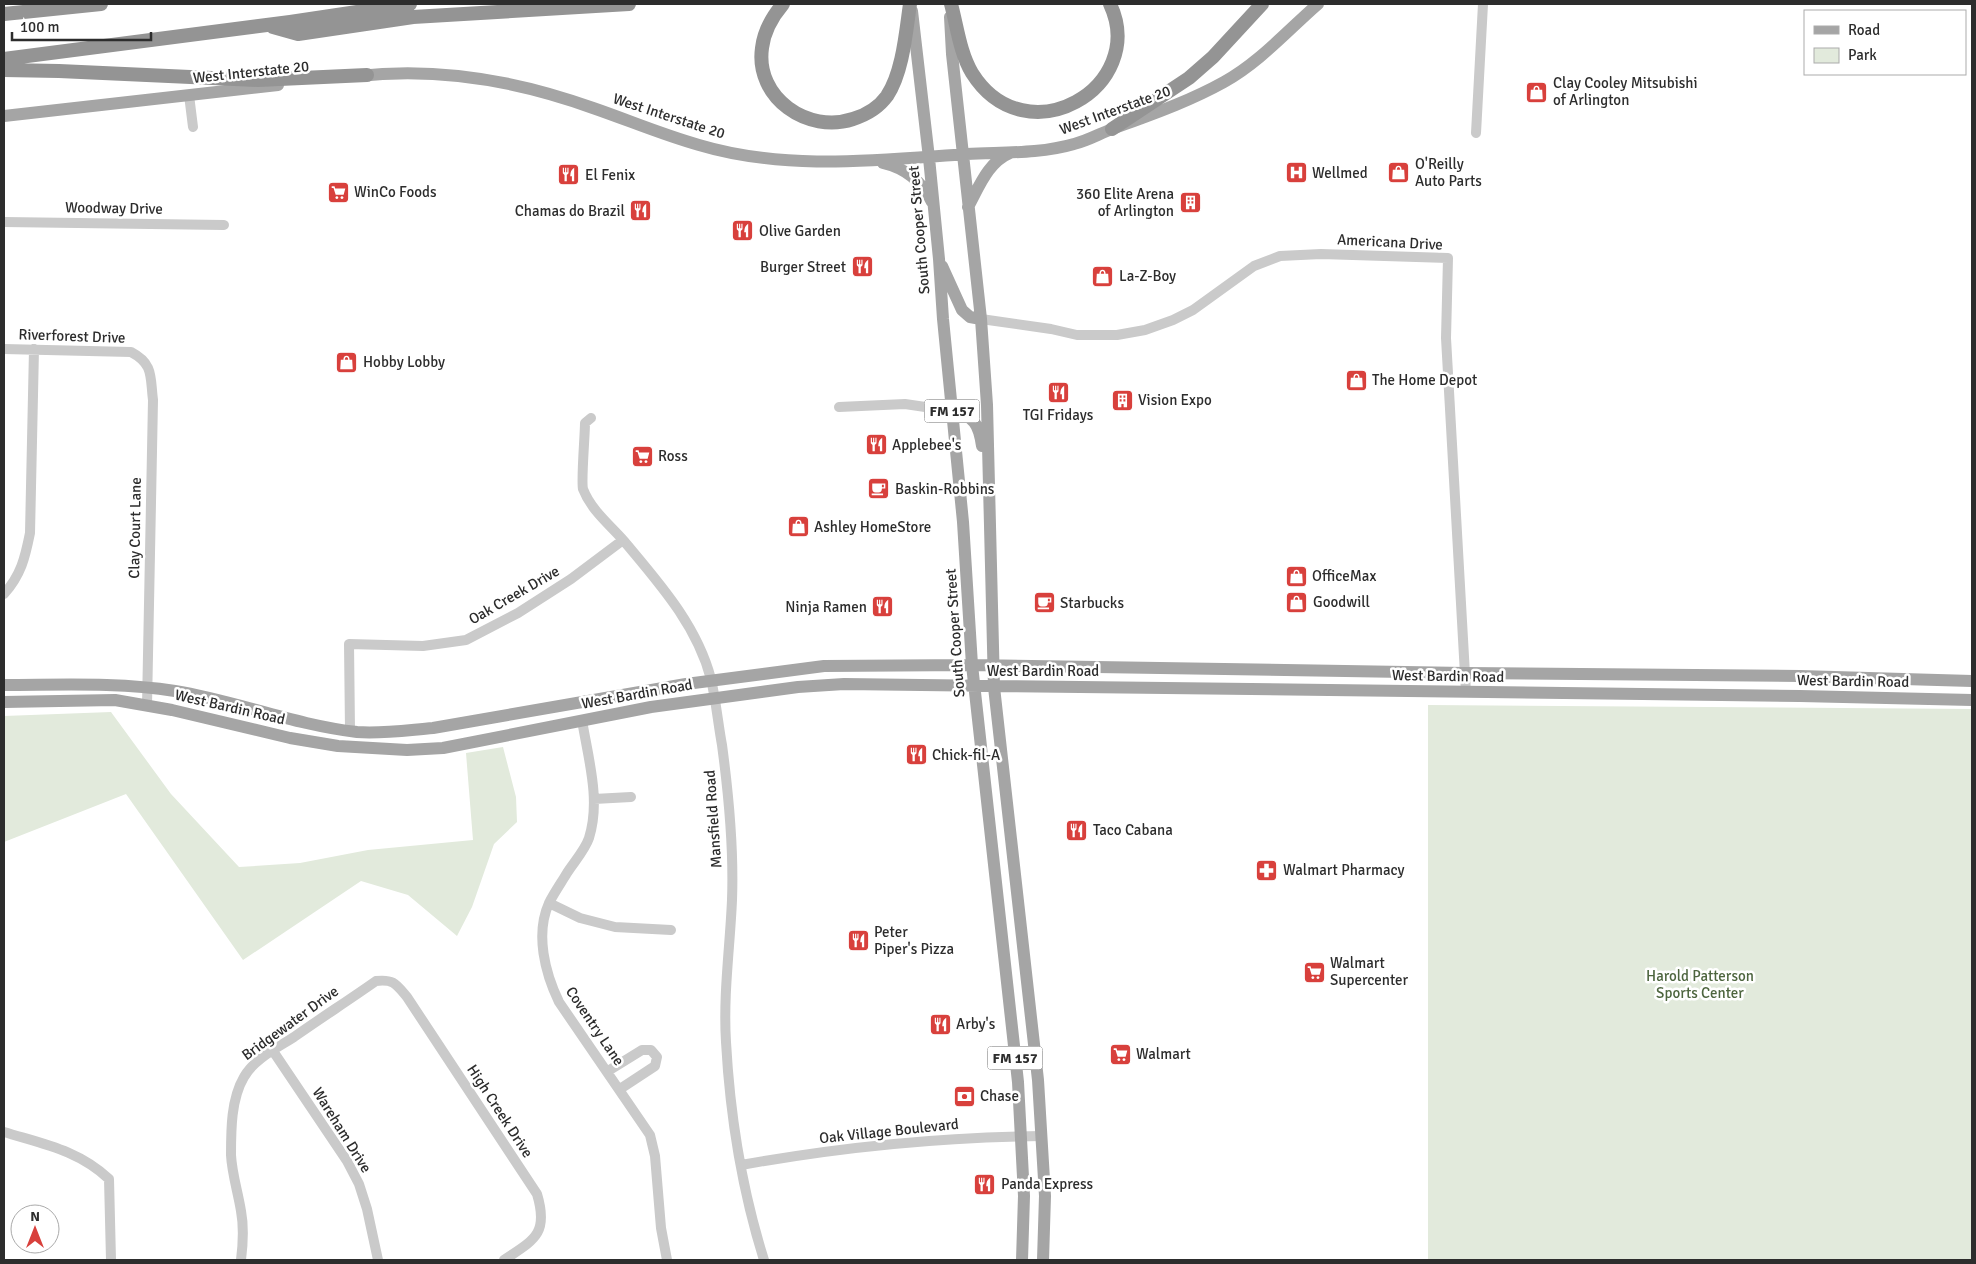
<svg xmlns="http://www.w3.org/2000/svg" width="1976" height="1264" font-family="Signika,sans-serif">
<rect width="100%" height="100%" fill="#fff"/>
<path fill="#e2eadc" d="M1428,705l544,4v551h-544z
M111,712l60,82 68,73 61,-4 68,-13 105,-10 -7,-87 37,-6 13,50 1,25 -23,22 -22,63 -15,29 -49,-41 -47,-14 -118,79 -117,-166 -122,48v-126z"/>
<g fill="none" stroke-linecap="round" stroke-linejoin="round">
<path stroke="#cacaca" stroke-width="10" d="M189,95l4,32
M1476,133l7,-129
M4,222l220,3
M981,319l70,10 26,6h40l28,-5 28,-10 20,-10 61,-44 26,-10 41,-2 127,4 -2,80 20,354
M4,349l127,3c23,12 19,25 22,48l-6,306
M839,407l66,-3 47,7
M591,418l-6,5c0,12 -4,58 -2,66 8,21 27,36 41,52 35,42 73,84 87,138 5,22 7,44 11,66 7,52 12,102 10,155 -2,47 -9,95 -6,142 4,73 16,148 38,218
M4,594c17,-19 21,-36 26,-61l4,-184
M582,720c6,38 19,80 7,118 -4,12 -15,24 -22,35 -6,10 -13,20 -18,30 -14,31 -4,70 10,99l91,133 5,21 6,72 6,32
M350,730l-1,-86 74,2 43,-6 52,-27 53,-34 52,-39
M594,799l37,-2
M549,903l31,15 35,9 56,3
M273,1051l74,110 12,23 8,25 11,51
M608,1071l34,-21h9l6,7 -2,9 -35,23
M4,1132c39,12 74,18 105,47l2,81
M741,1165c100,-18 199,-28 301,-29
M241,1260c2,-16 3,-33 0,-49 -3,-19 -9,-37 -10,-56 0,-25 0,-56 13,-78 10,-18 33,-29 50,-40 27,-19 55,-37 82,-56 18,-2 20,3 31,16l130,197c12,40 -3,46 -33,66"/>
<path stroke="#a5a5a5" stroke-width="12" d="M912,11l17,147 10,101 4,60 20,203 9,143 46,417 6,114 -2,64
M950,17l2,37 29,265 6,86 7,282 44,393 7,116 -2,64
M358,76c79,-9 160,5 235,32 35,12 70,27 106,37 87,26 179,15 268,9 35,-2 73,0 107,-10 13,-3 25,-10 38,-15 38,-14 76,-27 112,-47 36,-20 64,-52 94,-78
M4,116l274,-31
M883,163c22,5 39,19 49,39
M968,207c11,-20 20,-45 42,-54
M942,266l20,44 8,7 11,2
M952,411c22,5 27,13 30,35
M4,685c57,0 114,-3 171,6 61,10 120,34 182,41 25,2 51,-2 76,-4l253,-44 138,-18 148,-1 493,8 335,3 172,5
M4,702l111,-2 57,10 118,28 48,8 69,4 36,-2 208,-41 147,-20 46,-3 956,12 172,4"/>
<path stroke="#949494" stroke-width="14" d="M783,4c-11,13 -19,27 -21,44 -7,50 46,86 91,71 13,-4 26,-12 34,-23 16,-24 19,-65 23,-92
M951,4c6,22 9,49 21,69 54,86 177,14 138,-69
M4,14l97,-10
M273,27l25,7 115,-17 216,-13
M4,59l286,-37 120,-18
M4,70l55,1 199,9 109,-5
M1112,129l77,-51 24,-21 49,-53"/>
</g>
<defs>
<symbol id="shop-square" viewBox="-11 -11 22 22"><rect x="-9" y="-9" width="18" height="18" rx="4" fill="#d8403c" stroke="#fff"/><path d="M-5-2.5h2.3a2.7 3.5 0 0 1 5.4 0H5L5.5 6h-11ZM-1.5-2.5h3a1.5 2.3 0 0 0-3 0Z" fill="#fff"/></symbol>
<symbol id="hospital-square" viewBox="-11 -11 22 22"><rect x="-9" y="-9" width="18" height="18" rx="4" fill="#d8403c" stroke="#fff"/><path d="M-5-5h3v3.5h4V-5h3V5h-3V1.5h-4V5h-3Z" fill="#fff"/></symbol>
<symbol id="restaurant-square" viewBox="-11 -11 22 22"><rect x="-9" y="-9" width="18" height="18" rx="4" fill="#d8403c" stroke="#fff"/><path d="M-5-6h1v4h1v-4h1v4h1v-4h1v5L-1.5 .5V6h-2V.5L-5-1ZM5-6V6H3V1.5H1.5Q1.5-4 5-6Z" fill="#fff"/></symbol>
<symbol id="supermarket-square" viewBox="-11 -11 22 22"><rect x="-9" y="-9" width="18" height="18" rx="4" fill="#d8403c" stroke="#fff"/><path d="M-6-5.5h2.5l.6 2H6L4.5 2H-2.5L-4.4-4H-6ZM-1.5 3.2a1.3 1.3 0 1 0 .1 0ZM3 3.2a1.3 1.3 0 1 0 .1 0Z" fill="#fff"/></symbol>
<symbol id="building-square" viewBox="-11 -11 22 22"><rect x="-9" y="-9" width="18" height="18" rx="4" fill="#d8403c" stroke="#fff"/><path d="M-4-6H4V6H1V3H-1V6H-4ZM-2.5-4.3h1.7v1.8h-1.7ZM.8-4.3h1.7v1.8H.8ZM-2.5-1h1.7V.8h-1.7ZM.8-1h1.7V.8H.8Z" fill="#fff"/></symbol>
<symbol id="cafe-square" viewBox="-11 -11 22 22"><rect x="-9" y="-9" width="18" height="18" rx="4" fill="#d8403c" stroke="#fff"/><path d="M-5.5-4.5H6V0H3Q3 3.5 0 3.5H-2.5Q-5.5 3.5-5.5 0ZM3-3.2v2h1.7v-2ZM-6 4.5H4V6H-6Z" fill="#fff"/></symbol>
<symbol id="pharmacy-square" viewBox="-11 -11 22 22"><rect x="-9" y="-9" width="18" height="18" rx="4" fill="#d8403c" stroke="#fff"/><path d="M-2-6h4v4h4v4h-4v4h-4v-4h-4v-4h4Z" fill="#fff"/></symbol>
<symbol id="bank-square" viewBox="-11 -11 22 22"><rect x="-9" y="-9" width="18" height="18" rx="4" fill="#d8403c" stroke="#fff"/><path d="M-6-4H6V4H-6ZM0-2.3a2.3 2.3 0 1 0 0 4.6a2.3 2.3 0 1 0 0-4.6Z" fill="#fff"/></symbol>
</defs>
<g fill-rule="evenodd">
<use href="#shop-square" x="1524" y="80" width="25" height="25"/>
<use href="#hospital-square" x="1284" y="160" width="25" height="25"/>
<use href="#shop-square" x="1386" y="160" width="25" height="25"/>
<use href="#restaurant-square" x="556" y="162" width="25" height="25"/>
<use href="#supermarket-square" x="326" y="180" width="25" height="25"/>
<use href="#building-square" x="1178" y="190" width="25" height="25"/>
<use href="#restaurant-square" x="628" y="198" width="25" height="25"/>
<use href="#restaurant-square" x="730" y="218" width="25" height="25"/>
<use href="#restaurant-square" x="850" y="254" width="25" height="25"/>
<use href="#shop-square" x="1090" y="264" width="25" height="25"/>
<use href="#shop-square" x="334" y="350" width="25" height="25"/>
<use href="#shop-square" x="1344" y="368" width="25" height="25"/>
<use href="#restaurant-square" x="1046" y="380" width="25" height="25"/>
<use href="#building-square" x="1110" y="388" width="25" height="25"/>
<use href="#restaurant-square" x="864" y="432" width="25" height="25"/>
<use href="#supermarket-square" x="630" y="444" width="25" height="25"/>
<use href="#cafe-square" x="866" y="476" width="25" height="25"/>
<use href="#shop-square" x="786" y="514" width="25" height="25"/>
<use href="#shop-square" x="1284" y="564" width="25" height="25"/>
<use href="#shop-square" x="1284" y="590" width="25" height="25"/>
<use href="#cafe-square" x="1032" y="590" width="25" height="25"/>
<use href="#restaurant-square" x="870" y="594" width="25" height="25"/>
<use href="#restaurant-square" x="904" y="742" width="25" height="25"/>
<use href="#restaurant-square" x="1064" y="818" width="25" height="25"/>
<use href="#pharmacy-square" x="1254" y="858" width="25" height="25"/>
<use href="#restaurant-square" x="846" y="928" width="25" height="25"/>
<use href="#supermarket-square" x="1302" y="960" width="25" height="25"/>
<use href="#restaurant-square" x="928" y="1012" width="25" height="25"/>
<use href="#supermarket-square" x="1108" y="1042" width="25" height="25"/>
<use href="#bank-square" x="952" y="1084" width="25" height="25"/>
<use href="#restaurant-square" x="972" y="1172" width="25" height="25"/>
</g>
<g text-anchor="middle" stroke-width="5" stroke-linejoin="round" paint-order="stroke">
<g fill="#fff" stroke="#6c6c6c" stroke-width="1">
<rect x="924.5" y="399.5" width="55" height="23" rx="4"/>
<rect x="987.5" y="1046.5" width="55" height="23" rx="4"/>
</g>
<g font-size="14" font-weight="bold" fill="#2d2d2d">
<text x="952" y="416">FM 157</text>
<text x="1015" y="1063">FM 157</text>
</g>
<g font-size="15" fill="#2d2d2d" stroke="#fff">
<text transform="translate(251 72) rotate(-6)" y="5">West Interstate 20</text>
<text transform="translate(1115 110) rotate(-20)" y="5">West Interstate 20</text>
<text transform="translate(669 116) rotate(18)" y="5">West Interstate 20</text>
<text transform="translate(114 208) rotate(1)" y="5">Woodway Drive</text>
<text transform="translate(919 230) rotate(-95)" y="5">South Cooper Street</text>
<text transform="translate(1390 242) rotate(3)" y="5">Americana Drive</text>
<text transform="translate(72 336) rotate(2)" y="5">Riverforest Drive</text>
<text transform="translate(135 528) rotate(-89)" y="5">Clay Court Lane</text>
<text transform="translate(514 595) rotate(-30)" y="5">Oak Creek Drive</text>
<text transform="translate(955 633) rotate(-94)" y="5">South Cooper Street</text>
<text x="1043" y="676">West Bardin Road</text>
<text transform="translate(1448 676) rotate(1)" y="5">West Bardin Road</text>
<text transform="translate(1853 681) rotate(1)" y="5">West Bardin Road</text>
<text transform="translate(637 694) rotate(-10)" y="5">West Bardin Road</text>
<text transform="translate(230 707) rotate(13)" y="5">West Bardin Road</text>
<text transform="translate(713 819) rotate(-94)" y="5">Mansfield Road</text>
<text transform="translate(290 1023) rotate(-36)" y="5">Bridgewater Drive</text>
<text transform="translate(595 1026) rotate(56)" y="5">Coventry Lane</text>
<text transform="translate(500 1111) rotate(57)" y="5">High Creek Drive</text>
<text transform="translate(342 1130) rotate(58)" y="5">Wareham Drive</text>
<text transform="translate(889 1131) rotate(-6)" y="5">Oak Village Boulevard</text>
</g>
<g font-size="15" fill="#2d2d2d" stroke="#fff" text-anchor="start">
<text x="1553" y="88">Clay Cooley Mitsubishi<tspan x="1553" dy="17">of Arlington</tspan></text>
<text x="1415" y="169">O'Reilly<tspan x="1415" dy="17">Auto Parts</tspan></text>
<text x="1312" y="178">Wellmed</text>
<text x="585" y="180">El Fenix</text>
<text x="354" y="197">WinCo Foods</text>
<text x="1174" y="199" text-anchor="end">360 Elite Arena<tspan x="1174" dy="17">of Arlington</tspan></text>
<text x="625" y="216" text-anchor="end">Chamas do Brazil</text>
<text x="759" y="236">Olive Garden</text>
<text x="846" y="272" text-anchor="end">Burger Street</text>
<text x="1119" y="281">La-Z-Boy</text>
<text x="363" y="367">Hobby Lobby</text>
<text x="1372" y="385">The Home Depot</text>
<text x="1138" y="405">Vision Expo</text>
<text x="1058" y="420" text-anchor="middle">TGI Fridays</text>
<text x="892" y="450">Applebee's</text>
<text x="658" y="461">Ross</text>
<text x="895" y="494">Baskin-Robbins</text>
<text x="814" y="532">Ashley HomeStore</text>
<text x="1312" y="581">OfficeMax</text>
<text x="1313" y="607">Goodwill</text>
<text x="1060" y="608">Starbucks</text>
<text x="867" y="612" text-anchor="end">Ninja Ramen</text>
<text x="932" y="760">Chick-fil-A</text>
<text x="1093" y="835">Taco Cabana</text>
<text x="1283" y="875">Walmart Pharmacy</text>
<text x="874" y="937">Peter<tspan x="874" dy="17">Piper's Pizza</tspan></text>
<text x="1330" y="968">Walmart<tspan x="1330" dy="17">Supercenter</tspan></text>
<text x="956" y="1029">Arby's</text>
<text x="1136" y="1059">Walmart</text>
<text x="980" y="1101">Chase</text>
<text x="1001" y="1189">Panda Express</text>
</g>
<g font-size="15" fill="#4d653e" stroke="#fff">
<text x="1700" y="981">Harold Patterson<tspan x="1700" dy="17">Sports Center</tspan></text>
</g>
</g>
<rect width="1976" height="1264" fill="none" stroke="#2d2d2d" stroke-width="10"/>
<rect x="1804" y="10" width="162" height="65" fill="#ffffff" stroke="#ababab"/>
<rect x="1814" y="26" width="25" height="8" fill="#a5a5a5" stroke="#ababab"/>
<text x="1848" y="35" font-size="15" fill="#2d2d2d">Road</text>
<rect x="1814" y="48" width="25" height="15" fill="#e2eadc" stroke="#ababab"/>
<text x="1848" y="60" font-size="15" fill="#2d2d2d">Park</text>
<g transform="translate(35 1229)"><circle r="24" fill="#ffffff" stroke="#ababab"/>
<path d="M0-4L9 19L0 12L-9 19Z" fill="#d8403c"/>
<text y="-8" font-size="14" font-weight="bold" text-anchor="middle" fill="#2d2d2d">N</text>
</g>
<path d="M12 32v8h139v-8" fill="none" stroke="#2d2d2d" stroke-width="2.5"/>
<text x="20" y="32" font-size="15" fill="#2d2d2d" stroke="#ffffff" stroke-width="4" paint-order="stroke">100 m</text>
</svg>
